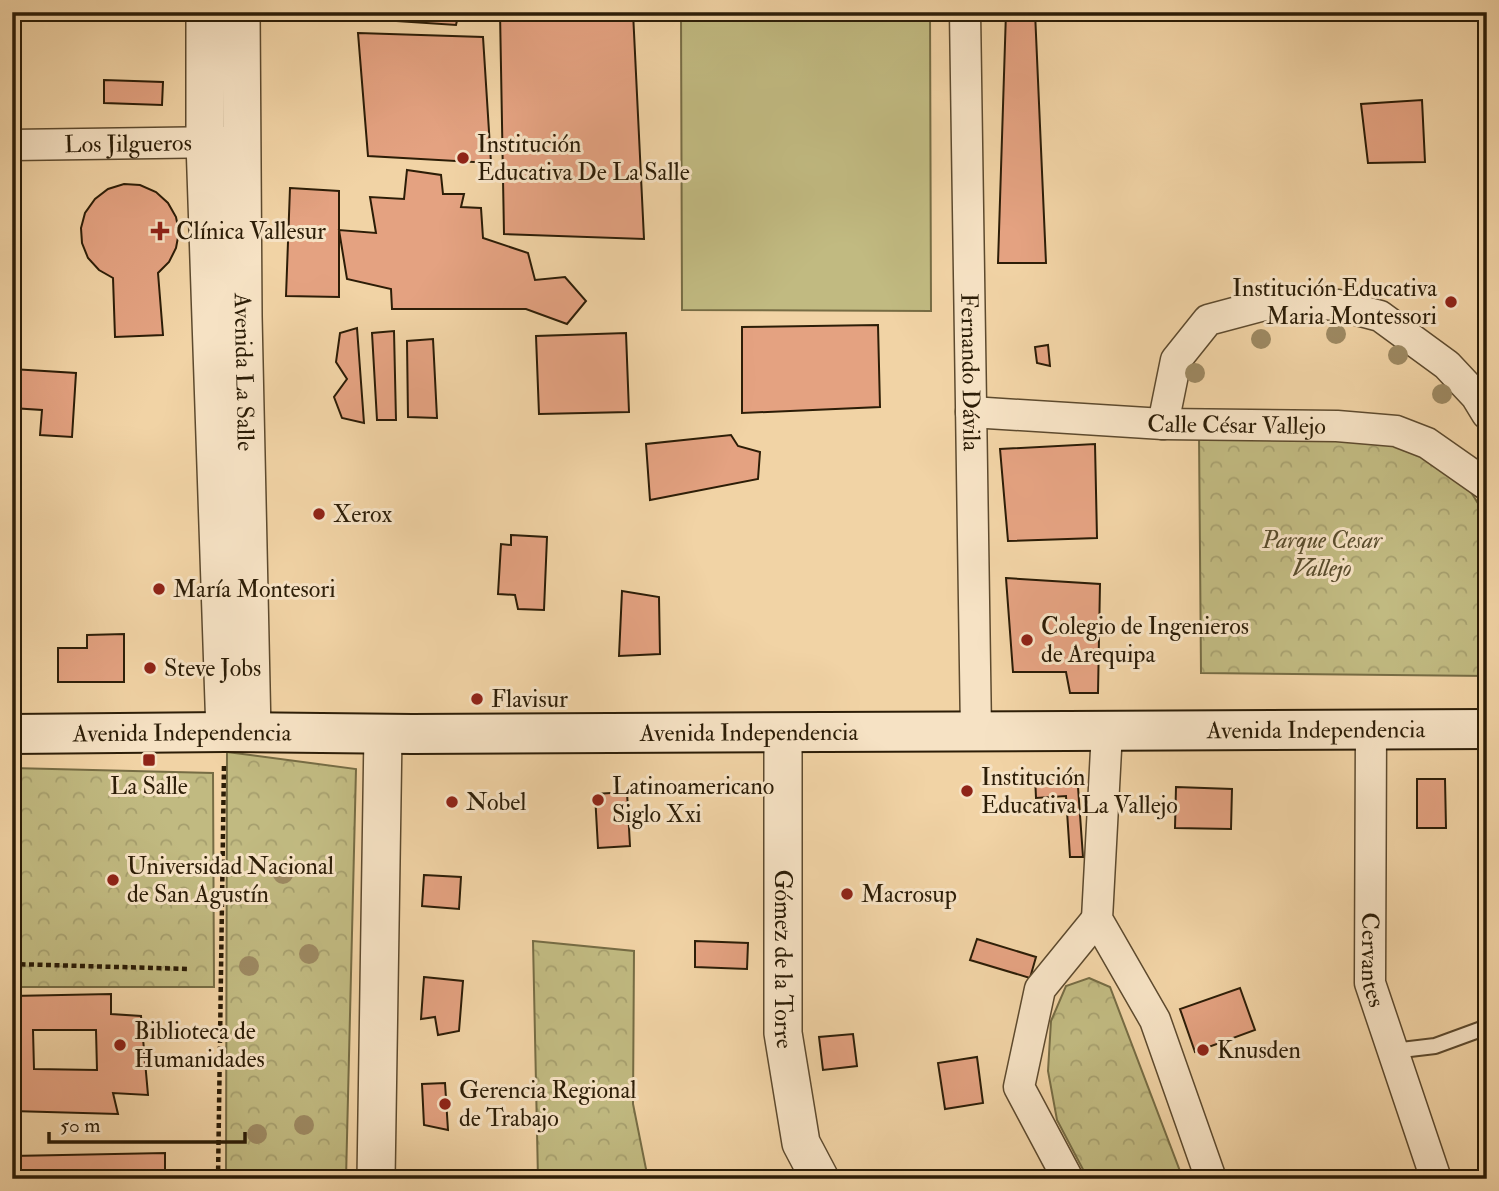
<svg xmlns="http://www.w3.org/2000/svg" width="1499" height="1191" font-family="'IM FELL Double Pica',serif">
<defs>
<pattern id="forest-crowns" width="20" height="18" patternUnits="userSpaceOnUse" patternTransform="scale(1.75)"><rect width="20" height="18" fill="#c1ba81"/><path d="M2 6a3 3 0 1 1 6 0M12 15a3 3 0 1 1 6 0" fill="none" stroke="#a69f6e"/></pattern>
</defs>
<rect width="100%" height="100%" fill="#f1d3a5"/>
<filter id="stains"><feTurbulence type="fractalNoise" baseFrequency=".00286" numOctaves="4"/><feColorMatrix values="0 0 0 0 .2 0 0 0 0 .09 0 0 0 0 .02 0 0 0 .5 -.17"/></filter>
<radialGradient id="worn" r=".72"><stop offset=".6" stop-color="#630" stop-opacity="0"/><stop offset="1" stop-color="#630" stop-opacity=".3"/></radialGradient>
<path fill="url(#forest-crowns)" stroke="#766c44" stroke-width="2" d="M1199,434h186l81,50 21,34v158l-286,-3z
M227,752l129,17 -10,410h-120z
M12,768l201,5 1,214h-202z
M533,941l101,10 -1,153 15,75h-110z
M1089,978l21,9 73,192h-95l-31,-59 -9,-49 3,-50 15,-35z"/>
<path fill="#c1ba81" stroke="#766c44" stroke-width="2" d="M681,12h249l1,299 -249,-1z"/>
<path fill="#e4a281" stroke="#2c1d07" stroke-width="2" fill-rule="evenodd" d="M382,12h77l-3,13 -74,-5z
M500,12h133l11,227 -140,-5z
M1006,12h29l11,251h-48z
M358,33l125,4 8,126 -123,-7z
M104,80l59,2 -1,23 -58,-2z
M1422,100l3,62 -57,1 -7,-59z
M407,170l34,5 2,19h21l-3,13 20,1 2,30 45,15 7,27 30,-3 21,24 -19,23 -41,-15h-134l-1,-20 -44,-10 -8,-49 37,3 -6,-36 34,2z
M124,184l16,1 16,7 12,11 8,14 3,15 -3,16 -7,14 -11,11 5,62 -48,2 -2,-59 -14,-8 -11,-12 -6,-15 -1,-15 4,-15 10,-14 13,-10z
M290,188l49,3v106l-53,-1z
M878,325l2,82 -138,6v-86z
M357,328l7,95 -22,-5 -8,-21 13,-18 -11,-17 4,-29z
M394,331l2,89h-19l-5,-87z
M626,333l3,79 -90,2 -3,-78z
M433,339l4,79 -29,-1 -1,-76z
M1048,345l2,21 -13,-3 -2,-16z
M12,369l64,4 -4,64 -32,-2 2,-25 -30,-2z
M731,435l7,11 22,6 -2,27 -108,21 -4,-56z
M1095,444l2,94 -89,3 -8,-92z
M511,535l36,2 -3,73 -26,-1 -3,-14 -17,-1 3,-50 10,1z
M1006,578l94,6 -2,109h-28l-4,-21h-53z
M622,591l37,6 1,57 -41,2z
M124,634v48h-66v-34h29v-13z
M1077,773l6,84h-13l-4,-61 -30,2 -1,-22z
M1417,779h28l1,49h-29z
M1176,787l56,2 -1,40 -56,-1z
M627,792l3,54 -32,2 -3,-54z
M424,875l37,2 -2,32 -37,-3z
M977,939l59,18 -6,21 -60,-18z
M695,941l53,2 -1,26 -52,-2z
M424,977l39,4 -4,50 -21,4 -3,-18 -14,2z
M1240,988l15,42 -60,22 -15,-43z
M111,994v20l30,2 7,79 -35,-2 5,21 -106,-3v-115zM33,1030h63l1,40 -63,-1z
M853,1034l4,32 -34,4 -4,-33z
M977,1057l6,46 -38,6 -7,-46z
M445,1083l3,47 -24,-5 -2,-41z
M165,1153v26h-153v-23z
M427,1176h45v3h-45z"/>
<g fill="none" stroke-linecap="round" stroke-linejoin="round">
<defs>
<path id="service" d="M1393,1051l42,-5 52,-19"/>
<g id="minor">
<path id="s1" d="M965,12l11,720"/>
<path id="s2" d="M12,145l213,-3"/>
<path id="s3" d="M971,412l192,12 174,2 59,5 31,12 60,42"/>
<path d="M1163,424l13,-64 32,-40 71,-19 59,4 42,11 67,49 29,31 11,18"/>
<path id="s4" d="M1371,729l-1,254 66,196"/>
<path d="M1107,731l-10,188 58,101 56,159"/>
<path d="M1068,1179l-49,-92 21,-98 57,-70"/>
</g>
<g id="tertiary">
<path d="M205,12v130l20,590"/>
<path id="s5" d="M241,12l2,304 9,416"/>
<path id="s6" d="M783,733v300l18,110 19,36"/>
<path d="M376,1179l7,-445"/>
</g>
<g id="secondary">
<path id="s7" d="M12,734l213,-2 187,2 1075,-5"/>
</g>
</defs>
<use href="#service" stroke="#5d4a2e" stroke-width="18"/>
<use href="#minor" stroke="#5d4a2e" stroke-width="33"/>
<use href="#tertiary" stroke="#5d4a2e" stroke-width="40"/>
<use href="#secondary" stroke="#2c1d07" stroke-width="42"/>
<path stroke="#2c1d07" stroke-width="4.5" stroke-dasharray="5 3.5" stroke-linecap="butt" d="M12,964l177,5
M218,1179l6,-415"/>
<use href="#service" stroke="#f6e2c4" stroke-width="14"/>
<use href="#minor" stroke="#f6e2c4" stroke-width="30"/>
<use href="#tertiary" stroke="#f6e2c4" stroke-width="37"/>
<use href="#secondary" stroke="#f6e2c4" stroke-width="38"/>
</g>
<g fill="#9d8962">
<circle cx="1336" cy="334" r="10"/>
<circle cx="1261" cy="339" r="10"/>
<circle cx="1398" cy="355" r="10"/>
<circle cx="1195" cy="373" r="10"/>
<circle cx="1442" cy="394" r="10"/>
<circle cx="283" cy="874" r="10"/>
<circle cx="309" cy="954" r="10"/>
<circle cx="249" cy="966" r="10"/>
<circle cx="304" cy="1125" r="10"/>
<circle cx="257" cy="1134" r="10"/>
</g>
<g fill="#8f2418" stroke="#f6e2c4" stroke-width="2.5">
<circle cx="463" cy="158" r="7"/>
<path d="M156.5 220.5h7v7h7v7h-7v7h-7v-7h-7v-7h7z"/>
<circle cx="1451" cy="302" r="7"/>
<circle cx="319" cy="514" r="7"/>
<circle cx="159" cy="589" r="7"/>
<circle cx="1027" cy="640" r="7"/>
<circle cx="150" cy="668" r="7"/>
<circle cx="477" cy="699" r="7"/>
<rect x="142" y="753" width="14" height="14" rx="3.5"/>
<circle cx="967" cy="791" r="7"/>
<circle cx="598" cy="800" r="7"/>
<circle cx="452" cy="802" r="7"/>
<circle cx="113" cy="880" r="7"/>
<circle cx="847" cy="894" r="7"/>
<circle cx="120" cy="1045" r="7"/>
<circle cx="1203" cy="1050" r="7"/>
<circle cx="445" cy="1104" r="7"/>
</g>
<g text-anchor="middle" stroke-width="6" stroke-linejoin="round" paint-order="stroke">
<g font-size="24" fill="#2c1d07" stroke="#f6e2c4">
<text dy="8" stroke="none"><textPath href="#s2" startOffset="116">Los Jilgueros</textPath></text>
<text dy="8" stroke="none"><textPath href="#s5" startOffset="360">Avenida La Salle</textPath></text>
<text dy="8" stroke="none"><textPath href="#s1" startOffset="360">Fernando Dávila</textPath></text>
<text dy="8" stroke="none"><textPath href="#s3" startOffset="266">Calle César Vallejo</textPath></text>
<text dy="8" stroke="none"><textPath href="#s7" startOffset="1304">Avenida Independencia</textPath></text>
<text dy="8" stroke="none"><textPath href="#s7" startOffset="170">Avenida Independencia</textPath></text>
<text dy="8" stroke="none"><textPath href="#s7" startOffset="737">Avenida Independencia</textPath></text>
<text dy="8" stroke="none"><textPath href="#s6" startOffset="226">Gómez de la Torre</textPath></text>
<text dy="8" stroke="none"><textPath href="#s4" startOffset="231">Cervantes</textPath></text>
</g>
<g font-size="24" fill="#2c1d07" stroke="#f6e2c4" text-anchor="start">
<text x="477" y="152">Institución<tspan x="477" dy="28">Educativa De La Salle</tspan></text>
<text x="176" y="239">Clínica Vallesur</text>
<text x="1437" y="296" text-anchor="end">Institución Educativa<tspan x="1437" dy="28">Maria Montessori</tspan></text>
<text x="333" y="522">Xerox</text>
<text x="173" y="597">María Montesori</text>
<text x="1041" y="634">Colegio de Ingenieros<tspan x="1041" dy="28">de Arequipa</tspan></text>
<text x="164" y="676">Steve Jobs</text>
<text x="491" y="707">Flavisur</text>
<text x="981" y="785">Institución<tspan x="981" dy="28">Educativa La Vallejo</tspan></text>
<text x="149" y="794" text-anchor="middle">La Salle</text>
<text x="612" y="794">Latinoamericano<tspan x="612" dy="28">Siglo Xxi</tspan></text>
<text x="466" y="810">Nobel</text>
<text x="127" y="874">Universidad Nacional<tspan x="127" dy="28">de San Agustín</tspan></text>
<text x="861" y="902">Macrosup</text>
<text x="134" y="1039">Biblioteca de<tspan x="134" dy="28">Humanidades</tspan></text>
<text x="1217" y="1058">Knusden</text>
<text x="459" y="1098">Gerencia Regional<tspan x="459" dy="28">de Trabajo</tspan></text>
</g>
<g font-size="24" font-style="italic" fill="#594c2c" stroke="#f6e2c4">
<text x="1322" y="548">Parque Cesar<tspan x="1322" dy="28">Vallejo</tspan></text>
</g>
</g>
<rect width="1499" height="1191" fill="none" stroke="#f1d3a5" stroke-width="42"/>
<rect x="14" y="14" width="1471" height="1163" fill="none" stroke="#2c1d07" stroke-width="3.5"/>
<rect x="21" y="21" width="1457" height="1149" fill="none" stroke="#2c1d07" stroke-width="2"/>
<path d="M49 1132v10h196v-10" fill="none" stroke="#2c1d07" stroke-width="3.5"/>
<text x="60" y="1132" font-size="21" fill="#2c1d07" stroke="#f6e2c4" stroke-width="5" paint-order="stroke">50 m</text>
<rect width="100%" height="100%" filter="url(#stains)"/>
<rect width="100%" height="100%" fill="url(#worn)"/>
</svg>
